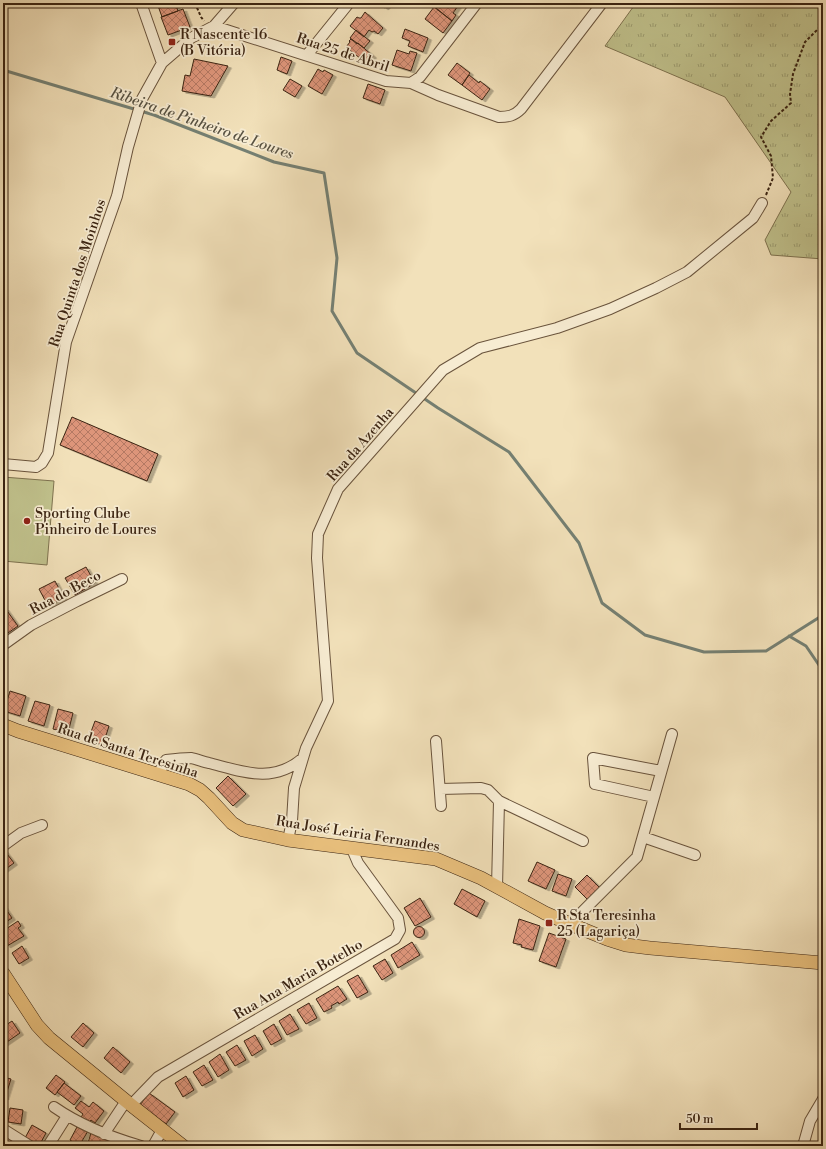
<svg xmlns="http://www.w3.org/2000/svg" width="826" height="1149" font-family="'Libre Bodoni',serif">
<defs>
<pattern id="grass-tufts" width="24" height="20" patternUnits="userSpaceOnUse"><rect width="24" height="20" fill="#c0c18c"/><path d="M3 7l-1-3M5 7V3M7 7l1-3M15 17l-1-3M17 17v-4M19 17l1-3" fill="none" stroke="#9d9d71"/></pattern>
<pattern id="building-cross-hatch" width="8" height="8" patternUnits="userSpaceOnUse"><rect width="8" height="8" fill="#dd957a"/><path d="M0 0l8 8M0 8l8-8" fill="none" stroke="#b47963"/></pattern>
<filter id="shadow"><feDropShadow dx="3.5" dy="2" stdDeviation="0" flood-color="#0004"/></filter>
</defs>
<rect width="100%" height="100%" fill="#f2e1ba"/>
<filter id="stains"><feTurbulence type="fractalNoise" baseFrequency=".005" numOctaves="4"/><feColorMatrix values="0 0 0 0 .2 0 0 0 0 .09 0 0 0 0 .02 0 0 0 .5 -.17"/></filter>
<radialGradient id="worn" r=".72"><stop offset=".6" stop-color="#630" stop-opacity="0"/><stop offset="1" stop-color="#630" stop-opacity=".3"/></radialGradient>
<path fill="url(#grass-tufts)" stroke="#7e724f" d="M636,3h187v256l-52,-4 -6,-15 26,-48 -66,-95 -120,-51z"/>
<path fill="#c0c18c" stroke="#7e724f" d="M3,477l51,4 -7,84 -44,-4z"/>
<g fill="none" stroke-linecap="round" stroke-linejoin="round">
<path stroke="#758073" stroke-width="3" d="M3,70l151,45 120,47 50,11 13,85 -5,53 25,42 81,55 71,44 70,91 23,60 43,32 59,17 62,-1 57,-36
M789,636l17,10 17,25"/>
</g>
<path fill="url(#building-cross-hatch)" stroke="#3b2412" filter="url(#shadow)" d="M157,3h18l3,8 -16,6z
M378,3h11l-4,5z
M438,3h20l-2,2 2,1 -5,7 3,2 -4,6 -16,-13 3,-4z
M434,7l18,14 -9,12 -18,-14z
M183,9l7,18 -22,8 -7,-18z
M365,12l18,16 -5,6 -4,-3 -2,1 -3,-2 -5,7 -14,-11 7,-9 2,1h2z
M405,29l23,9 -5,14 -15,-6 2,-5 -8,-3z
M356,30l14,11 -6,7 -14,-10z
M351,39l6,5 1,-1 15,13 -6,8 -8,-4 2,-1 -15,-12 4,-5 -1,-1z
M397,50l12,4 1,-3 7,2 -6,18 -19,-6z
M281,57l11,4 -5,13 -10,-4z
M194,59l34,7 -17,30 -29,-5 3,-16 5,1z
M457,63l13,10 -8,12 -14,-10z
M318,69l5,3 1,-2 9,5 -11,19 -14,-8z
M469,75l10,8 1,-2 10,8 -8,11 -20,-15z
M290,79l12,7 -7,11 -12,-7z
M368,84l17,6 -5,14 -17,-6z
M72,417l86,37 -11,27 -87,-36z
M86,567l9,16 -20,12 -10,-17z
M55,581l9,17 -16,8 -9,-17z
M5,608l13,18 -13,9 -2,-2v-23z
M10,691l16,5 -6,20 -16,-5z
M35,701l15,4 -6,21 -16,-5z
M58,709l15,4 -5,20 -15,-4z
M95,721l14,5 -6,19 -15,-5z
M228,776l18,18 -13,12 -17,-18z
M4,850l10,13 -11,8v-20z
M537,862l18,8 -9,19 -18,-8z
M558,874l14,5 -6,17 -14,-5z
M587,875l14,14 -12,12 -14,-14z
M462,889l23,12 -8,16 -23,-13z
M420,898l11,19 -16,9 -11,-18z
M3,905l9,13 -9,6z
M519,919l21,7 -7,24 -12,-3 1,-2 -9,-2z
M18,921l3,5 -3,2 6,8 -17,10 -4,-6v-9z
M413.5 932a5.5 5.5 0 1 1 11 0a5.5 5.5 0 1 1-11 0Z
M549,933l17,6 -10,28 -17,-6z
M412,942l8,13 -22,13 -7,-13z
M22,946l7,12 -10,6 -7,-11z
M385,959l8,14 -11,7 -9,-14z
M358,975l10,17 -11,6 -10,-17z
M338,986l9,13 -8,5 -1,-2 -7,4 1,2 -8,4 -8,-13z
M309,1003l8,15 -11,6 -9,-14z
M290,1014l9,15 -12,6 -8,-14z
M12,1021l8,12 -16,11 -1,-17z
M83,1023l11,10 -11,14 -12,-10z
M274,1024l8,15 -11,6 -8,-14z
M255,1035l8,14 -11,7 -8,-15z
M237,1045l9,15 -11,6 -9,-14z
M113,1047l17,15 -9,11 -17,-15z
M220,1054l9,16 -11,7 -9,-15z
M204,1065l9,15 -11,6 -9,-14z
M56,1075l9,7 -10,13 -9,-7z
M186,1076l8,14 -11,7 -8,-14z
M3,1077l8,2 -6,19 -2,-1z
M64,1083l17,13 -7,9 -17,-13z
M149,1093l26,19 -9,12 -26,-19z
M81,1101l8,6 4,-5 11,9 -9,12 -4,-3 -2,2 -9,-3 3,-5 -8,-6z
M10,1108l13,2 -2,14 -13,-2z
M32,1125l14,8 -7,13 -14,-8z
M77,1127l11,4 -9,15 -9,-6z
M91,1133l19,5 -2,8h-10l-10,-3z"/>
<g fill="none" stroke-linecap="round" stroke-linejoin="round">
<defs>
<path id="minor" d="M141,3l21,60
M214,26l172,55 25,2 9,-6 57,-74
M307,55l42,-52
M411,83l27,12 61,22c9,0 15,-1 22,-8l81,-106
M3,464l33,3 6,-4 6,-10 18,-111 51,-146 11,-49 14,-48 20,-36 29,-25 23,-12 20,-23
M3,645l28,-20 46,-24 45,-22
M436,741l5,65
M158,774l8,-14c8,-1 17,-2 25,-2 6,1 12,4 18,5 35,9 64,21 94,-5
M440,789l41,-1 7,2 11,11
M654,797l-59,-13 -2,-26 68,13
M643,837l52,18
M288,840l4,-19 2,-33 12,-40 22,-47 -11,-143 1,-24 20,-45 105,-119 37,-22 77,-20 53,-19 46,-21 31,-16 66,-54 9,-15
M3,846l18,-13 21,-8
M497,887l2,-86 84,40
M570,924l67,-67 35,-123
M131,1105l27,-28 237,-138 5,-9 -2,-12 -40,-55 -6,-14
M54,1107c26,18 56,30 87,39
M3,1129l27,17
M104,1134l22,-33
M48,1146l19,-30
M153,1146l9,-16
M803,1146l7,-25 13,-22"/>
<path id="major" d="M3,725l15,6 171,53 11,6 9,8 23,25 11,7 45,10 148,19 45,19 64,35 25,11 37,15 19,6 24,3 173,15
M3,973l34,52 12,13 82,67 52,41"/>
</defs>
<use href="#minor" stroke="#69533c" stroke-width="12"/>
<use href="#major" stroke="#3b2412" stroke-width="14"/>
<path stroke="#3b2412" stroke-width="2" stroke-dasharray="3 2" stroke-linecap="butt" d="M195,3l6,14 3,4
M766,195l7,-17 -2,-22 -10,-19 10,-16 20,-18 -1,-9 3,-20 12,-32 18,-18"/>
<use href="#minor" stroke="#f7ecd2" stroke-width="10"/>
<use href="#major" stroke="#e9c07d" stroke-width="13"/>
</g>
<g fill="#8f2418" stroke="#f7ecd2" stroke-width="1.5">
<rect x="168" y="38" width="8" height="8" rx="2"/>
<circle cx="27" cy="521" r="4"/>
<rect x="545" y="919" width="8" height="8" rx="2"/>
</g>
<g text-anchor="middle" stroke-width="3.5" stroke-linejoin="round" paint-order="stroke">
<g font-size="14" fill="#3b2412" stroke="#f7ecd2" text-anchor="start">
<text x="180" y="39">R Nascente 16<tspan x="180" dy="16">(B Vitória)</tspan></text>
<text x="35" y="518">Sporting Clube<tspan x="35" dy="16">Pinheiro de Loures</tspan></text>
<text x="557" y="920">R Sta Teresinha<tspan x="557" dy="16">25 (Lagariça)</tspan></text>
</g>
<g font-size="14" fill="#3b2412" stroke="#f7ecd2">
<text transform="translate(343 52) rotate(18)" y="5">Rua 25 de Abril</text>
<text transform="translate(77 273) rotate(-72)" y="5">Rua Quinta dos Moinhos</text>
<text transform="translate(360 444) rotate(-49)" y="5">Rua da Azenha</text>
<text transform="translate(65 592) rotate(-28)" y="5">Rua do Beco</text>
<text transform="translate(128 750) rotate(18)" y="5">Rua de Santa Teresinha</text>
<text transform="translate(358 833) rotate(9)" y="5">Rua José Leiria Fernandes</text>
<text transform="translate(298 979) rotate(-30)" y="5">Rua Ana Maria Botelho</text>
</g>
<g font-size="15" font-style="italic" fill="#585242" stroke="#f7ecd2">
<text transform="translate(202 123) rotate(19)" y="5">Ribeira de Pinheiro de Loures</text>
</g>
</g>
<rect width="826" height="1149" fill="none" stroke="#f2e1ba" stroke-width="16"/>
<rect x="4" y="4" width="818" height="1141" fill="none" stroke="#3b2412" stroke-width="2"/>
<rect x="8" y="8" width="810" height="1133" fill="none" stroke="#3b2412"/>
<path d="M680 1123v6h77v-6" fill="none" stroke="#3b2412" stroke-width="2"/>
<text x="686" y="1123" font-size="12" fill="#3b2412" stroke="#f7ecd2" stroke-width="3" paint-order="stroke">50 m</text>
<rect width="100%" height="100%" filter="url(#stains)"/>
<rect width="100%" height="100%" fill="url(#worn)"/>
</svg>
